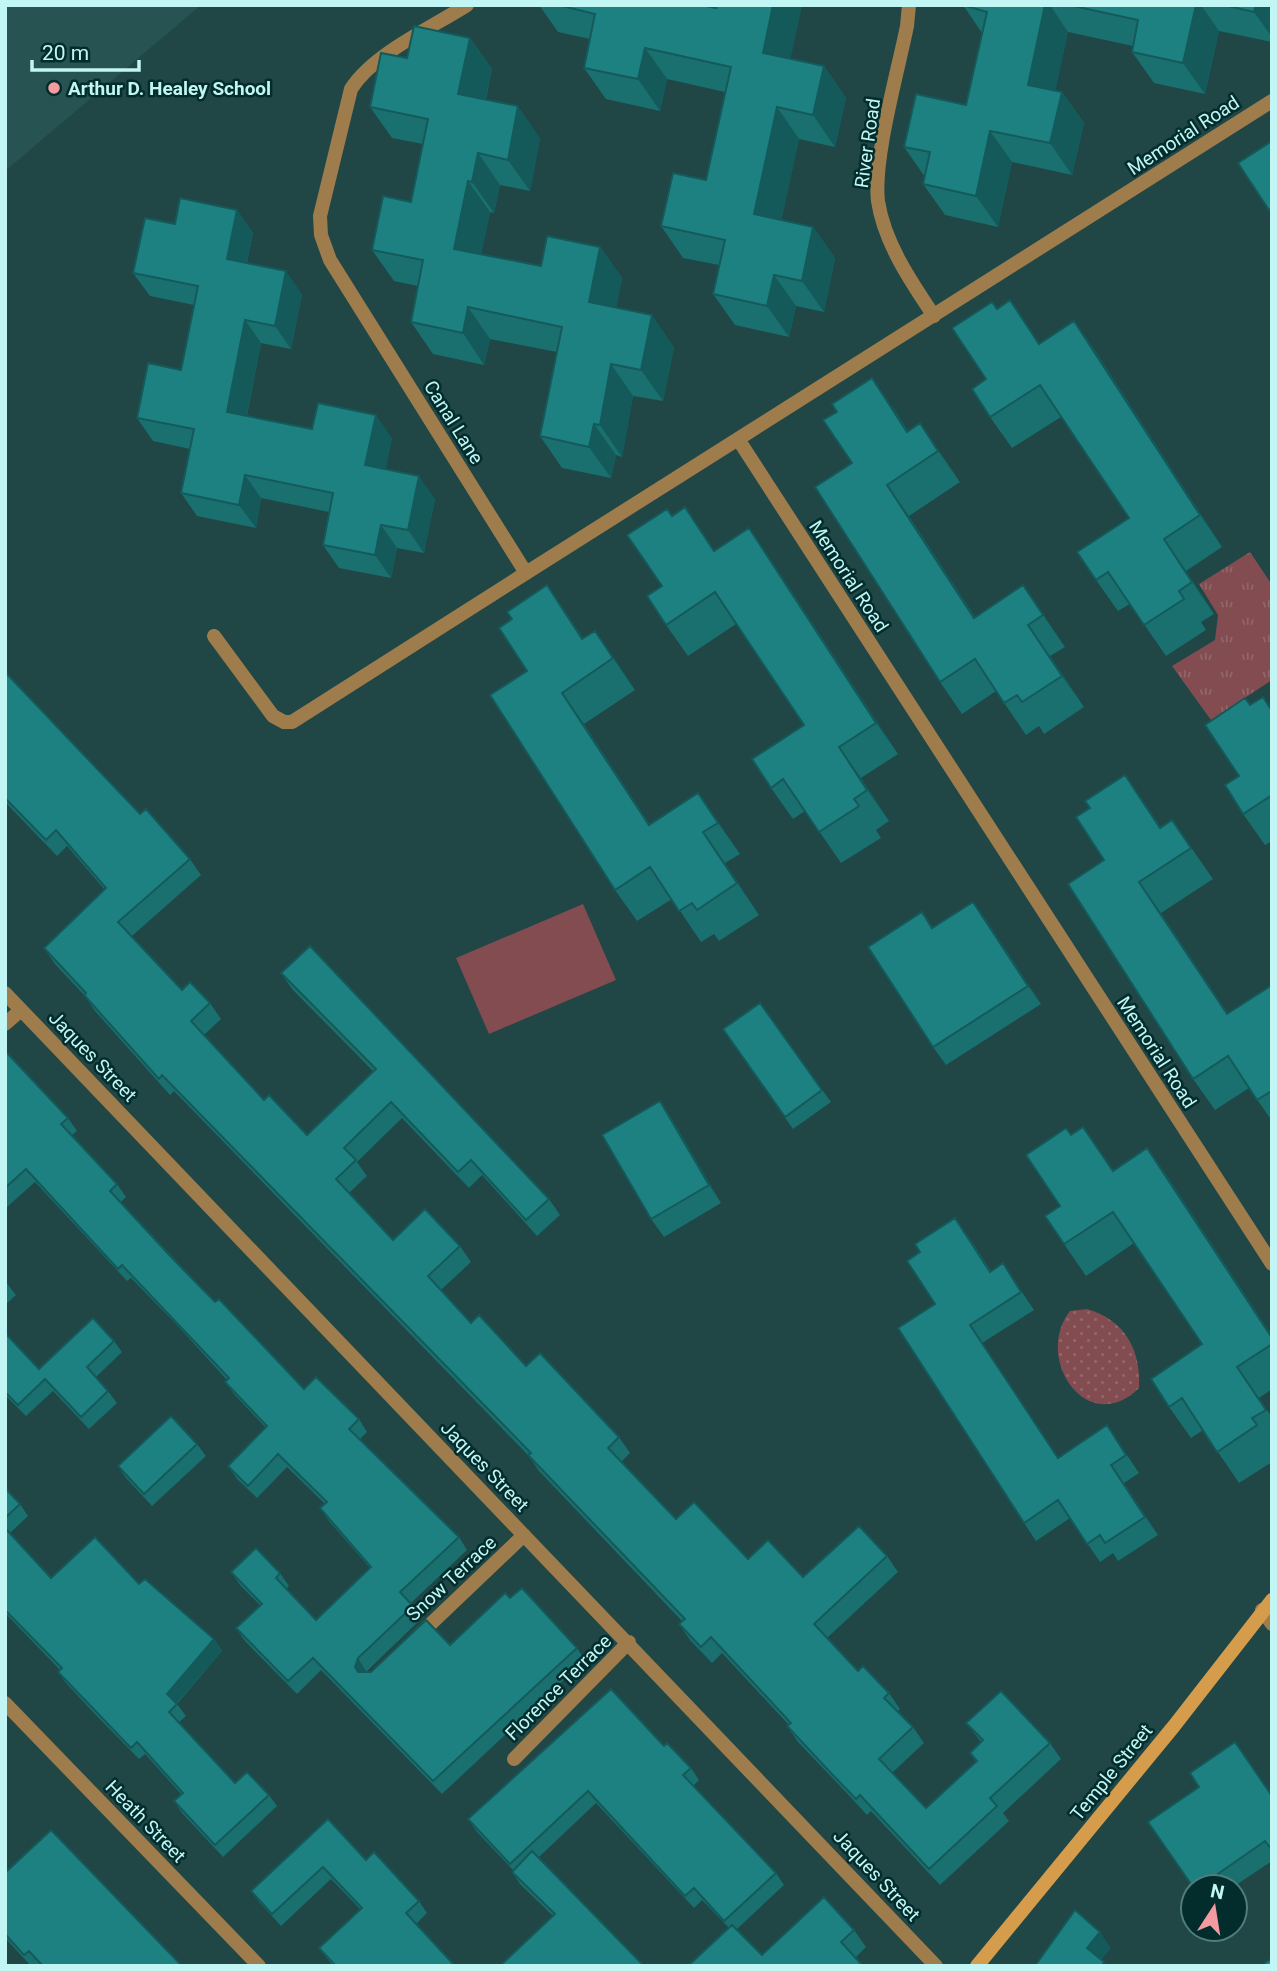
<svg xmlns="http://www.w3.org/2000/svg" width="1277" height="1971" font-family="Roboto,sans-serif">
<defs>
<pattern id="grass-dots" width="8" height="8" patternUnits="userSpaceOnUse" patternTransform="scale(1.75)"><rect width="8" height="8" fill="#824c51"/><path d="M2 2h.1M6 6h.1" fill="none" stroke="#92666b" stroke-width="1.8" stroke-linecap="round"/></pattern>
<pattern id="park-tufts" width="24" height="20" patternUnits="userSpaceOnUse" patternTransform="scale(1.75)"><rect width="24" height="20" fill="#824c51"/><path d="M3 7l-1-3M5 7V3M7 7l1-3M15 17l-1-3M17 17v-4M19 17l1-3" fill="none" stroke="#92666b"/></pattern>
</defs>
<rect width="100%" height="100%" fill="#204646"/>
<path fill="#285353" d="M5,5h196l-196,166z"/>
<path fill="url(#grass-dots)" d="M1087,1309c38,11 54,41 52,79 -52,51 -106,-30 -69,-77z"/>
<path fill="url(#park-tufts)" d="M1250,552l22,33v95l-61,40 -39,-54 43,-26 3,-25 -19,-31z"/>
<path fill="#824c51" d="M583,904l33,76 -127,54 -33,-76z"/>
<g fill="none" stroke-linecap="round" stroke-linejoin="round">
<path stroke="#9f7c4b" stroke-width="14" d="M214,636l59,80 11,6h8l234,-149"/>
<path stroke="#9f7c4b" stroke-width="14" d="M467,5c-36,23 -94,49 -116,84l-31,127 1,19 9,25 196,313 212,-134
M909,5l-2,21c-9,45 -34,133 -29,175 6,41 33,81 56,115
M1272,101l-534,338 534,825
M5,993l931,973
M5,1024l16,-14
M1262,1610l10,14
M418,1636l106,-101
M5,1703l254,263
M514,1759l115,-117"/>
<path stroke="#d59d4b" stroke-width="14" d="M977,1966l197,-240 98,-126"/>
</g>
<path fill="#1a6f6f" d="M539,5h163l14,3 1,-3h85l-12,54 34,7 22,32 -11,49 -36,-8 -18,81 32,7 22,31 -11,54 -28,-6 -7,31 -54,-12 -22,-31 6,-29 -36,-7 -22,-32 45,-46 19,-88 -58,-13 -7,32 -54,-12 -22,-31 6,-29 -32,-7z
M963,5h309v37l-53,-11 -14,63 -51,-11 -22,-31 1,-6 -65,-14 -13,59 7,1 22,31 -12,52 -60,-13 -14,65 -53,-12 -22,-31 2,-7 -21,-30 62,-42 16,-72z
M470,38l22,31 -6,30 54,39 -10,53 -30,-6 -6,28 -4,-1 -9,42 60,12 59,-19 22,31 -6,30 58,39 -11,54 -30,-5 -11,61 -6,-2 -5,23 -49,-10 -22,-32 17,-84 -67,-13 -6,26 -51,-11 -22,-32 7,-36 -24,-5 -22,-31 39,-48 12,-58 -31,-6 -22,-31z
M237,210l16,23 -6,30 55,31 -11,55 -30,-6 -14,73 65,13 80,9 -7,31 50,30 -11,54 -27,-5 -6,30 -52,-10 -16,-23 6,-33 -68,-14 -5,30 -59,-12 -16,-23 9,-44 -37,-8 -16,-23 44,-48 13,-65 -44,-9 -17,-23 42,-49z
M997,309l43,34 34,-22 22,31 126,195 -36,24 28,43 -13,8 5,8 -40,26 -36,-52 -12,7 -22,-31 33,-62 -68,-101 -49,31 -22,-31 -4,-38z
M894,409l14,22 12,-8 40,59 -51,34 66,101 48,-32 42,62 -15,9 34,51 -40,27 -5,-8 -13,9 -30,-44 -34,23 -22,-32 -88,-219 -15,-51z
M672,516l43,35 56,9 127,194 -37,24 28,43 -13,9 5,8 -40,25 -36,-52 -12,8 -22,-31 33,-63 -68,-101 -48,32 -22,-31 -4,-39z
M547,585l36,53 12,-7 40,59 -51,34 66,101 48,-32 42,61 -15,9 34,52 -40,26 -5,-7 -13,8 -29,-43 -35,22 -22,-31 -88,-219 -15,-52z
M5,672l135,142 50,45 11,16 -69,61 50,54 28,13 11,16 -17,16 60,65 43,35 66,-64 -81,-82 -11,-16 268,226 11,16 -23,21 -55,-61 -13,13 -67,-70 -45,44 10,14 -18,17 44,47 67,6 11,16 -30,28 30,33 148,114 11,16 -9,9 55,57 72,40 55,18 84,-21 11,16 -71,66 31,33 31,22 11,16 -3,3 16,15 11,16 -32,30 34,35 50,-46 -6,-9 11,-11 -15,-19 84,20 11,16 -58,54 6,8 -69,64 -69,-74 -4,4 -25,-27 -44,-46 -11,-16 2,-1 -67,-72 -10,10 -22,-23 -11,-16 3,-3 -143,-150 -11,-16 -354,-364 -4,4 -75,-84 -11,-16 -29,-31 -11,-16 61,-58 -38,-44 -10,10 -52,-54z
M1250,705l22,5v131l-7,4 -22,-31z
M1125,775l36,53 11,-8 41,59 -52,34 67,101 44,-29v136l-23,-33 -34,22 -22,-31 -89,-219 -14,-52z
M986,920l55,84 -95,61 -13,-18z
M760,1003l71,99 -38,27 -70,-100z
M5,1055l63,63 9,13 -5,4 45,49 9,13 -5,5 94,100 89,87 55,30 8,13 -7,7 99,98 8,13 -56,53 11,15 -56,54h5l79,-27 60,-47 67,50 8,12 -143,134 -121,-124 -24,24 -52,-53 -9,-13 24,-23 -20,-20 -9,-13 49,1 9,13 -3,3 30,31 54,-52 -41,-47 -9,-13 5,-4 -38,-37 -30,31 -20,-19 -9,-13 38,-38 -32,-34 -9,-12 2,-2 -51,-56 -45,-46 -4,3 -92,-99 -28,25 -2,-2z
M672,1119l49,84 -57,34 -13,-18z
M1071,1135l42,35 34,-22 22,31 103,157v53l-13,9 13,19v45l-33,21 -36,-53 -12,8 -22,-31 33,-63 -68,-101 -48,33 -22,-32 -4,-38z
M968,1236l23,35 12,-8 31,47 -52,33 76,115 49,-33 32,48 -15,10 34,52 -40,26 -5,-8 -13,9 -30,-44 -34,23 -12,-18 -89,-219z
M5,1281l11,14 -11,10z
M5,1333l34,36 75,-28 8,11 -26,25 12,14 9,12 -28,26 -36,-38 -27,25 -21,-21z
M197,1444l9,12 -54,50 -26,-28 -8,-12z
M5,1488l15,16 8,12 -18,17 41,45 88,6 75,55 8,12 -45,53 9,12 -7,6 56,61 34,12 8,11 -54,51 -41,-44 -8,-12 8,-6 -37,-41 -6,5 -47,-48 -26,-28 -8,-11 2,-2 -55,-57z
M664,1746l27,22 8,12 -6,6 83,87 8,12 -47,44 25,26 92,-25 12,17 -11,11 -167,8 41,-38 -27,-28 -8,8 -98,-105 -57,54 105,109 -91,-50 -33,-32 -8,-12 1,-2 -36,-38 -9,-13z
M1272,1796v65l-39,26h-40z
M328,1819l38,41 53,41 8,12 -11,11 39,42h-122l-14,-18 41,-39 -29,-30 -50,47 -21,-23 -9,-12z
M5,1873l177,93h-142l-1,-1 -1,1h-7l-26,-28z"/>
<path fill="#155a5a" d="M773,5h29l-17,79 -22,-31z
M1045,5h5l18,27 -18,84 -22,-31z
M1196,5h5l18,26 -14,63 -22,-31z
M1256,5h16v32l-18,-25z
M470,38l22,31 -12,56 -22,-31z
M645,48l22,31 -7,32 -22,-32z
M824,66l22,32 -11,49 -22,-32z
M1062,92l22,31 -12,52 -22,-32z
M518,106l22,32 -10,53 -22,-31z
M777,107l22,32 -23,107 -22,-32z
M990,131l22,31 -14,65 -22,-31z
M478,153l22,32 -6,28 -22,-31z
M468,181l22,31 -14,68 -22,-31z
M237,210l16,23 -10,49 -16,-23z
M813,227l22,31 -11,54 -22,-31z
M600,247l22,31 -11,56 -22,-32z
M286,271l16,23 -11,55 -16,-23z
M774,275l22,31 -7,31 -22,-31z
M468,307l22,32 -6,26 -21,-32z
M652,315l22,32 -11,54 -22,-31z
M245,320l16,23 -18,92 -16,-23z
M1074,321l22,31 126,195 -22,-32z
M611,364l22,32 -11,61 -22,-32z
M872,378l22,31 35,54 -22,-31z
M376,415l16,23 -10,50 -17,-23z
M920,423l22,32 18,27 -22,-31z
M594,424l22,31 -5,23 -22,-31z
M245,475l16,23 -5,30 -17,-23z
M419,476l16,23 -11,54 -16,-23z
M887,485l22,31 87,133 -22,-31z
M381,525l16,23 -6,30 -16,-23z
M749,528l22,32 127,194 -22,-31z
M1164,539l22,32 28,43 -22,-32z
M547,585l22,32 35,53 -22,-31z
M1023,585l22,32 20,30 -22,-32z
M1028,625l22,31 34,51 -22,-31z
M595,631l22,31 18,28 -22,-32z
M562,693l22,31 87,133 -22,-32z
M839,747l22,31 28,43 -22,-31z
M1125,775l22,31 35,54 -22,-32z
M698,793l22,31 20,30 -22,-31z
M703,832l22,31 34,52 -22,-32z
M1139,882l22,31 88,133 -22,-32z
M973,902l13,18 55,84 -13,-18z
M660,1101l12,18 49,84 -12,-18z
M1147,1148l22,31 103,157v2z
M1111,1465l13,18 34,52 -13,-18z
M214,1639l8,12 -47,54 -8,-11z
M358,1658l8,13 -2,9 3,5 -12,-18z
M1100,1932l11,16 -13,16 -11,-16z"/>
<path fill="#1e8181" stroke="#155a5a" stroke-width="2" d="M558,5h144l14,3 1,-3h56l-10,48 61,13 -11,49 -36,-8 -23,107 59,13 -11,54 -28,-6 -7,31 -54,-12 12,-54 -64,-14 12,-53 33,7 25,-113 -86,-19 -7,31 -54,-11 11,-54z
M963,5h82l-17,80 34,7 -12,51 -60,-12 -14,65 -53,-12 7,-32 -26,-5 12,-53 50,11 21,-93z
M1069,5h127l-13,58 -51,-11 6,-32z
M1224,5h32l-2,7z
M414,26l56,12 -12,56 60,12 -10,54 -30,-7 -6,29 -4,-1 -14,68 87,17 6,-30 53,11 -11,55 63,13 -11,55 -30,-6 -11,61 -6,-1 -5,23 -49,-11 22,-109 -94,-20 -5,26 -52,-11 12,-62 -51,-10 11,-54 28,6 17,-83 -58,-12 11,-54 26,5z
M1272,141v67l-3,2 -31,-47z
M180,198l57,12 -10,49 59,12 -11,55 -30,-6 -18,92 85,17 6,-26 58,12 -11,50 54,11 -11,54 -27,-5 -6,30 -52,-10 10,-52 -88,-18 -6,30 -58,-12 13,-64 -57,-11 11,-55 33,7 17,-84 -65,-13 12,-55 30,6z
M1010,300l29,44 35,-23 126,194 -36,24 28,43 -13,9 5,8 -40,26 -36,-53 -12,8 -19,-28 52,-34 -89,-133 -50,32 -18,-28 14,-10 -34,-51 40,-26 5,7z
M872,378l35,54 13,-9 18,28 -51,34 87,133 49,-33 20,30 -15,10 34,51 -40,26 -5,-7 -13,8 -29,-44 -35,23 -125,-195 37,-24 -29,-43 14,-8 -5,-8z
M685,507l29,44 35,-23 127,195 -37,24 28,43 -13,9 5,7 -40,26 -36,-53 -12,9 -19,-29 52,-34 -89,-133 -49,33 -19,-29 15,-10 -35,-51 40,-26 5,7z
M547,585l35,54 13,-8 18,27 -51,35 87,132 49,-32 20,30 -15,9 34,51 -40,27 -5,-7 -13,8 -29,-44 -35,23 -125,-195 37,-24 -28,-43 13,-9 -5,-7z
M5,672l135,142 6,-5 44,50 -72,63 64,68 8,-8 20,21 -19,18 73,79 5,-5 38,40 69,-66 -95,-96 29,-27 239,253 -23,21 -55,-60 -13,12 -67,-70 -47,46 12,12 -20,19 57,61 32,-31 35,37 -32,30 43,47 8,-8 47,51 14,-13 79,84 -11,11 68,71 18,-17 54,57 20,-19 35,37 56,-51 28,30 -73,68 44,47 5,-5 26,27 -5,5 29,29 -34,32 47,49 51,-47 -7,-8 13,-13 -17,-17 35,-32 49,52 -60,55 7,8 -68,63 -69,-74 -4,4 -25,-26 -44,-47 4,-3 -80,-86 -10,10 -22,-23 6,-5 -157,-164 3,-2 -369,-378 -3,4 -75,-84 2,-2 -42,-45 62,-60 -50,-58 -10,10 -41,-42z
M1263,697l9,14v84l-29,19 -18,-29 14,-9 -34,-51 40,-27 5,7z
M1125,775l35,53 12,-8 19,28 -52,34 88,132 45,-29v109l-2,-2 -13,8 -29,-44 -35,23 -125,-195 36,-24 -28,-43 14,-9 -5,-7z
M973,902l55,84 -95,61 -65,-100 54,-35 10,16z
M760,1003l62,87 -37,27 -62,-88z
M7,1053l61,65 -7,6 56,60 -7,7 63,68 42,43 4,-3 85,90 12,-12 43,42 -10,10 110,108 -59,55 13,14 -55,52 -3,9 3,5h13l55,-52 24,25 55,-52 5,5 12,-10 55,60 -144,133 -120,-123 -25,23 -52,-53 26,-24 -31,-32 25,-24 24,25 -4,5 40,42 55,-53 -51,-59 7,-6 -49,-48 -30,32 -20,-20 39,-40 -42,-44 4,-4 -107,-113 -4,4 -92,-100 -21,19v-133z
M660,1101l49,84 -58,34 -49,-84z
M1083,1127l30,44 34,-23 125,190v6l-35,23 29,43 -14,8 5,7 -40,27 -35,-54 -13,9 -18,-28 51,-35 -89,-132 -49,32 -19,-28 15,-10 -34,-51 40,-27 5,7z
M955,1218l35,54 13,-9 18,29 -51,33 88,133 49,-33 19,30 -15,10 34,52 -40,26 -5,-8 -13,9 -29,-44 -34,23 -126,-195 37,-24 -28,-43 13,-9 -5,-8z
M93,1318l21,23 -27,26 21,24 -27,26 -36,-38 -27,26 -13,-13v-59l34,36z
M171,1416l26,28 -53,50 -26,-28z
M5,1488l15,16 -15,14z
M5,1528l46,50 44,-41 44,47 6,-5 69,60 -47,55 10,10 -8,8 66,71 12,-11 22,23 -54,50 -41,-44 9,-8 -46,-51 -6,6 -47,-49 -26,-27 4,-4 -57,-58z
M611,1689l53,57 3,-3 24,25 -8,7 93,98 -52,48 -30,-33 -9,8 -97,-105 -78,73 -42,-45z
M1235,1742l37,54v54l-7,-9 -66,46h-6l-45,-65 51,-35 -9,-14z
M328,1819l38,41 8,-8 45,49 -13,12 49,53h-119l-17,-18 43,-40 -39,-41 -51,47 -21,-23z
M51,1830l131,136h-139l-14,-15 -5,4 -19,-21v-61z
M532,1851l112,115h-144l55,-52 -43,-42z
M824,1897l30,33 -13,12 22,24h-175l44,-41 30,30z
M1075,1910l25,22 -13,16 17,14 -3,4h-66z
M1272,1958v8h-11z"/>
<circle fill="#f49aa1" stroke="#032c2c" stroke-width="2.5" cx="54" cy="88" r="7"/>
<g text-anchor="middle" stroke-width="5" stroke-linejoin="round" paint-order="stroke">
<g font-size="19" font-weight="bold" fill="#c1f6f5" stroke="#032c2c" text-anchor="start">
<text x="68" y="95">Arthur D. Healey School</text>
</g>
<g font-size="19" fill="#c1f6f5" stroke="#032c2c">
<text transform="translate(1183 135) rotate(-33)" y="7">Memorial Road</text>
<text transform="translate(867 143) rotate(-82)" y="7">River Road</text>
<text transform="translate(454 422) rotate(58)" y="7">Canal Lane</text>
<text transform="translate(849 576) rotate(57)" y="7">Memorial Road</text>
<text transform="translate(1157 1052) rotate(57)" y="7">Memorial Road</text>
<text transform="translate(93 1056) rotate(46)" y="7">Jaques Street</text>
<text transform="translate(485 1466) rotate(46)" y="7">Jaques Street</text>
<text transform="translate(451 1578) rotate(-43)" y="7">Snow Terrace</text>
<text transform="translate(558 1687) rotate(-45)" y="7">Florence Terrace</text>
<text transform="translate(1111 1772) rotate(-51)" y="7">Temple Street</text>
<text transform="translate(146 1821) rotate(46)" y="7">Heath Street</text>
<text transform="translate(877 1875) rotate(47)" y="7">Jaques Street</text>
</g>
</g>
<rect width="1277" height="1971" fill="none" stroke="#c1f6f5" stroke-width="14"/>
<g transform="translate(1214 1908) rotate(12)"><circle r="33" fill="#032c2c" stroke="#4f7d7c" stroke-width="2"/>
<path d="M0-5L12 26L0 18L-12 26Z" fill="#f49aa1"/>
<text y="-10" font-size="19" font-weight="bold" text-anchor="middle" fill="#c1f6f5">N</text>
</g>
<path d="M32 60v10h107v-10" fill="none" stroke="#c1f6f5" stroke-width="3.5"/>
<text x="42" y="60" font-size="21" fill="#c1f6f5" stroke="#032c2c" stroke-width="5" paint-order="stroke">20 m</text>
</svg>
